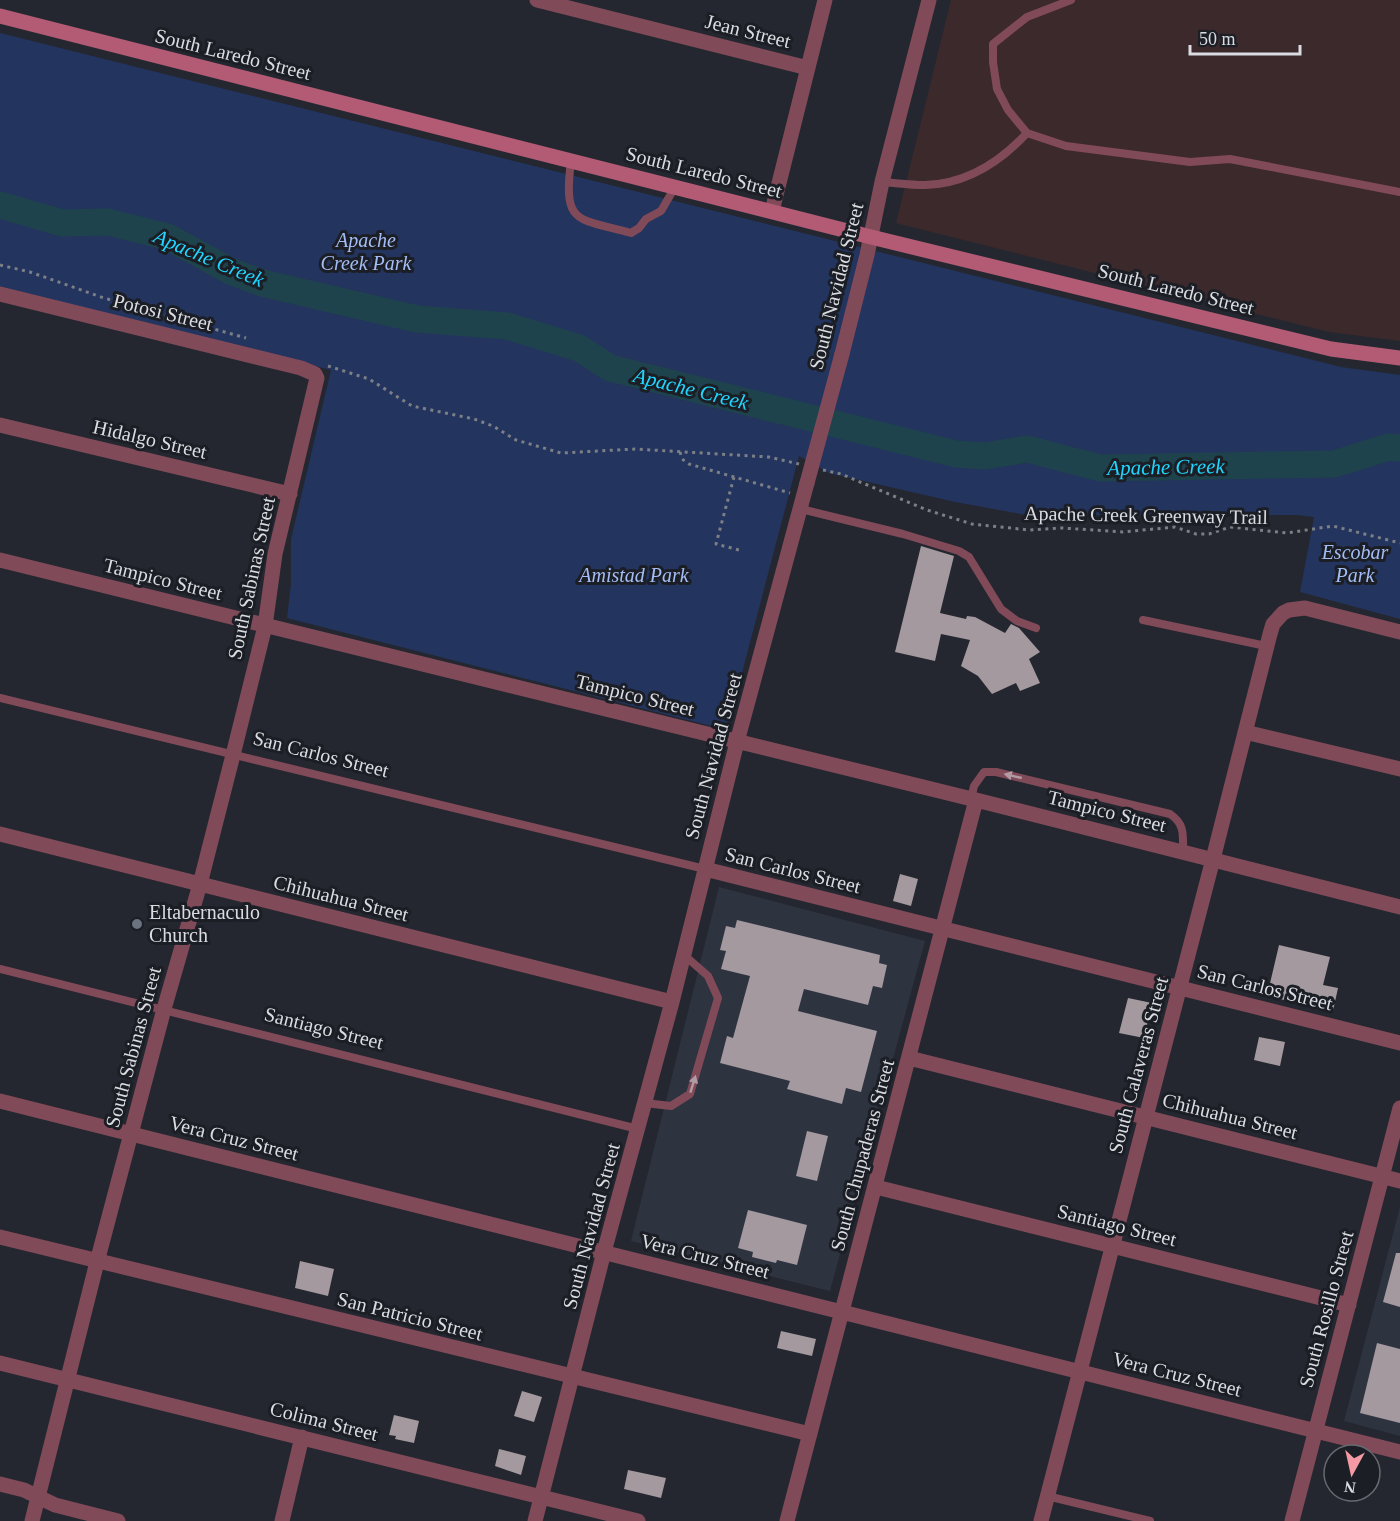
<svg xmlns="http://www.w3.org/2000/svg" width="1400" height="1521" font-family="'Times New Roman',serif">
<rect width="100%" height="100%" fill="#24272f"/>
<path fill="#2e3340" d="M719,887l206,54 -95,350 -199,-50z
M1400,1207v229l-56,-15z"/>
<path fill="#3c292c" d="M951,0h449v341l-71,-9 -433,-109z"/>
<path fill="#23345e" d="M0,33l1341,334 59,8v244l-100,-27 14,-75 -18,-2h-269l-72,-13 -126,-29 -30,-17 -72,274 -440,-112 4,-34v-45l40,-169 -331,-83z"/>
<g fill="none" stroke-linecap="round" stroke-linejoin="round">
<path stroke="#1f434d" stroke-width="27" d="M0,205l62,18 46,-1 60,15 62,34 32,12 155,36 90,7 72,22 31,20 346,86 29,2 42,-7 73,19 234,-4 55,-17 11,1"/>
</g>
<path fill="#a3999f" d="M921,546l33,10 -14,57 26,6 1,-3 8,1 30,16 6,-9 8,4 21,24 -11,7 11,24 -20,8 -4,-8 -24,11 -14,-18 -17,-10 9,-26 -29,-6 -6,27 -40,-9z
M900,874l18,5 -7,27 -18,-5z
M737,920l143,35 -1,8 8,2 -5,23 -9,-2 -5,19 -64,-16 -6,22 79,20 -16,61 -15,-4 -4,16 -55,-15 3,-8 -70,-18 7,-27 6,2 17,-62 -29,-7 5,-18 -6,-1 6,-24 9,2z
M1279,945l51,12 -7,28 15,3 -5,23 -66,-15z
M1128,998l24,5 -8,35 -25,-5z
M1259,1037l26,5 -5,24 -26,-6z
M807,1131l21,5 -11,45 -21,-5z
M748,1210l59,15 -10,40 -20,-5 -1,3 -24,-6 1,-5 -15,-4z
M1396,1253h4v54l-17,-5z
M300,1261l34,8 -6,27 -33,-8z
M781,1331l35,8 -4,17 -35,-8z
M1377,1343l23,6v74l-40,-10z
M522,1391l20,6 -8,25 -20,-6z
M394,1415l25,6 -5,22 -19,-4 1,-3 -7,-1z
M499,1449l27,7 -5,19 -26,-9z
M628,1470l38,8 -5,20 -37,-9z"/>
<g fill="none" stroke-linecap="round" stroke-linejoin="round">
<path stroke="#7d7f86" stroke-width="3" stroke-dasharray="3 4.5" stroke-linecap="butt" d="M0,265l30,7 74,26 142,40
M328,366l41,13 43,27 62,13 19,7 23,14 45,13 74,-4 134,8 30,7
M680,452l2,7 7,5 101,29
M823,470l18,4 86,36 45,14 57,6 33,-2 61,4 52,-5 21,7h13l21,-7 57,6 46,-7 67,17
M734,477l-18,67 23,6"/>
<path stroke="#814a59" stroke-width="8" d="M1071,0l-44,17 -34,27v18l4,27 11,21 19,23 39,13 124,16 40,-3 170,33
M571,161c-8,64 5,57 60,72l8,-5 7,-9 15,-8 14,-24
M882,182c14,1 29,3 43,3 42,-1 75,-23 102,-52
M801,509l102,25 56,17 10,6 32,52 16,12 19,7
M1143,620l123,26
M0,698l705,171
M971,799l3,-13 10,-14h12l174,42c15,10 13,21 13,38
M0,969l638,160
M645,1103l26,3 19,-12 28,-96 -10,-22 -24,-21
M1047,1496l103,25"/>
<path stroke="#814a59" stroke-width="15" d="M537,0l271,68
M772,211l53,-211
M0,294l301,74 14,6 2,4 -42,176 -10,72 -32,129 -33,129 -36,125 -67,253 -65,259
M842,354l25,-99 15,-73 47,-182
M0,425l290,69
M0,560l976,240 424,107
M1245,732l155,37
M0,834l672,168
M705,869l695,174
M909,1058l491,123
M0,1101l1400,351
M876,1187l473,118
M0,1237l810,197
M0,1363l638,158
M0,1484l24,6 31,15 63,16
M282,1521l20,-84
M535,1521l69,-269 68,-250 65,-260 70,-259
M787,1521l189,-721
M1041,1521l172,-662 57,-225 3,-10 10,-11 6,-3 16,-2 95,24
M1292,1521l108,-413"/>
<path stroke="#b35b75" stroke-width="15" d="M0,16l871,221 460,112 69,9"/>
<path stroke="#814a59" stroke-width="15" d="M807,483l35,-129"/>
</g>
<defs><path id="oneway-solid" d="M-6-.8H1V-3.2L6.5 0L1 3.2V.8H-6Z" transform="scale(1.5)"/></defs>
<g fill="#b29aa4">
<use href="#oneway-solid" transform="translate(1013 776) rotate(-167)"/>
<use href="#oneway-solid" transform="translate(693 1084) rotate(-73)"/>
</g>
<circle fill="#6b7280" stroke="#1b1e25" stroke-width="2" cx="137" cy="924" r="6"/>
<g text-anchor="middle" stroke-width="6" stroke-linejoin="round" paint-order="stroke">
<g font-size="20" fill="#dadce1" stroke="#1b1e25">
<text transform="translate(748 31) rotate(14)" y="7">Jean Street</text>
<text transform="translate(233 54) rotate(14)" y="7">South Laredo Street</text>
<text transform="translate(704 172) rotate(14)" y="7">South Laredo Street</text>
<text transform="translate(836 286) rotate(-76)" y="7">South Navidad Street</text>
<text transform="translate(1176 289) rotate(14)" y="7">South Laredo Street</text>
<text transform="translate(163 312) rotate(14)" y="7">Potosi Street</text>
<text transform="translate(150 439) rotate(13)" y="7">Hidalgo Street</text>
<text transform="translate(1146 515) rotate(1)" y="7">Apache Creek Greenway Trail</text>
<text transform="translate(251 578) rotate(-78)" y="7">South Sabinas Street</text>
<text transform="translate(163 579) rotate(14)" y="7">Tampico Street</text>
<text transform="translate(635 695) rotate(14)" y="7">Tampico Street</text>
<text transform="translate(321 754) rotate(14)" y="7">San Carlos Street</text>
<text transform="translate(713 756) rotate(-75)" y="7">South Navidad Street</text>
<text transform="translate(1107 811) rotate(14)" y="7">Tampico Street</text>
<text transform="translate(793 870) rotate(14)" y="7">San Carlos Street</text>
<text transform="translate(341 898) rotate(14)" y="7">Chihuahua Street</text>
<text transform="translate(1265 987) rotate(14)" y="7">San Carlos Street</text>
<text transform="translate(324 1028) rotate(14)" y="7">Santiago Street</text>
<text transform="translate(133 1047) rotate(-75)" y="7">South Sabinas Street</text>
<text transform="translate(1138 1065) rotate(-75)" y="7">South Calaveras Street</text>
<text transform="translate(1230 1116) rotate(14)" y="7">Chihuahua Street</text>
<text transform="translate(234 1138) rotate(14)" y="7">Vera Cruz Street</text>
<text transform="translate(862 1155) rotate(-75)" y="7">South Chupaderas Street</text>
<text transform="translate(1117 1225) rotate(14)" y="7">Santiago Street</text>
<text transform="translate(591 1226) rotate(-75)" y="7">South Navidad Street</text>
<text transform="translate(705 1256) rotate(14)" y="7">Vera Cruz Street</text>
<text transform="translate(1326 1309) rotate(-75)" y="7">South Rosillo Street</text>
<text transform="translate(410 1316) rotate(14)" y="7">San Patricio Street</text>
<text transform="translate(1177 1374) rotate(14)" y="7">Vera Cruz Street</text>
<text transform="translate(324 1421) rotate(14)" y="7">Colima Street</text>
</g>
<g font-size="20" font-style="italic" fill="#a4bdf6" stroke="#1b1e25">
<text x="366" y="247">Apache<tspan x="366" dy="23">Creek Park</tspan></text>
<text x="1355" y="559">Escobar<tspan x="1355" dy="23">Park</tspan></text>
<text x="634" y="582">Amistad Park</text>
</g>
<g font-size="20" fill="#dadce1" stroke="#1b1e25" text-anchor="start">
<text x="149" y="919">Eltabernaculo<tspan x="149" dy="23">Church</tspan></text>
</g>
<g font-size="21" font-style="italic" fill="#20d6fe" stroke="#1b1e25">
<text transform="translate(209 258) rotate(23)" y="7">Apache Creek</text>
<text transform="translate(691 389) rotate(14)" y="7">Apache Creek</text>
<text transform="translate(1166 467) rotate(-1)" y="7">Apache Creek</text>
</g>
</g>
<g transform="translate(1352 1473) rotate(188)"><circle r="28" fill="#1b1e25" stroke="#676a70" stroke-width="1.5"/>
<path d="M0-4.5L10 22L0 15L-10 22Z" fill="#f49aa4"/>
<text y="-9" font-size="16" font-weight="bold" text-anchor="middle" fill="#dadce1">N</text>
</g>
<path d="M1190 45v9h110v-9" fill="none" stroke="#dadce1" stroke-width="3"/>
<text x="1199" y="45" font-size="18" fill="#dadce1" stroke="#1b1e25" stroke-width="4.5" paint-order="stroke">50 m</text>
</svg>
